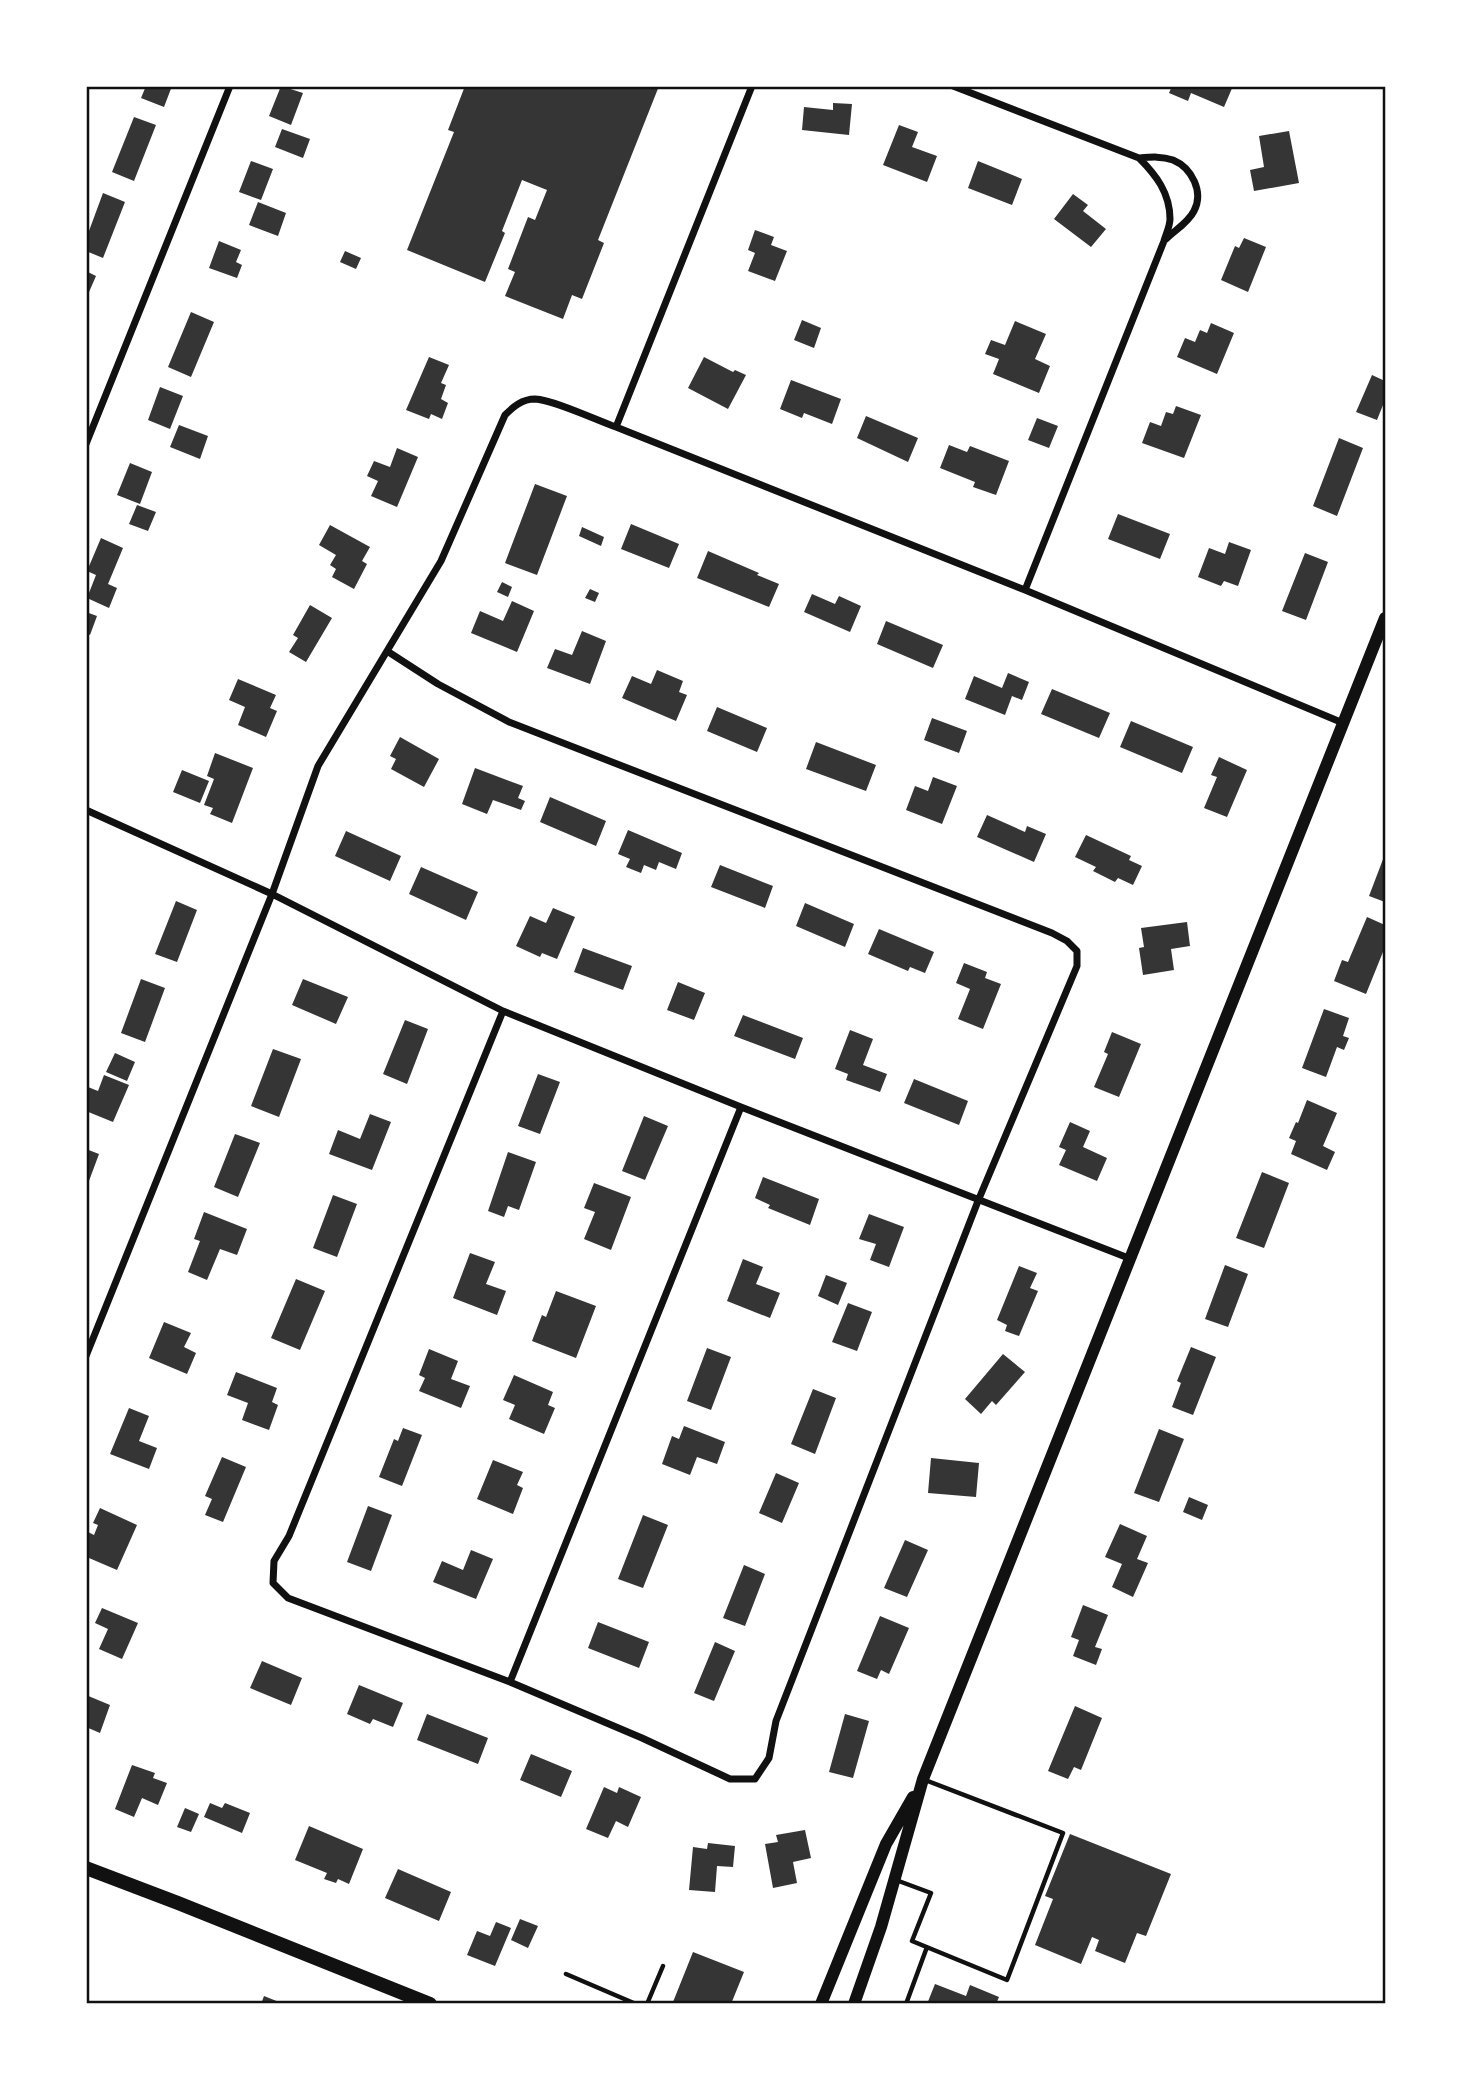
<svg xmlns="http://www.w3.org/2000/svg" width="1471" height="2090" font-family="'Source Sans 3',sans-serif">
<rect width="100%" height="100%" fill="#fff"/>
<path fill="#353535" d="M146,86h26l-8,21 -23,-9z
M281,86l22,7 -12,32 -22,-9z
M465,86h194l-61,154 6,3 -22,56 -10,-4 -9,24 -58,-23 10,-24 -7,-3 20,-52 7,3 12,-30 -25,-10 -20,51 3,2 -20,49 -78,-32 47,-118 -6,-2z
M1172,86h61l-9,21 -33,-14 -3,8 -19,-8z
M833,103l19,1 -3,31 -47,-5 2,-23 29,3z
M134,117l22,8 -22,56 -22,-9z
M899,125l19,7 -6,15 25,9 -10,26 -44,-17z
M282,129l28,10 -7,19 -28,-11z
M1289,131l10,52 -45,8 -4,-21 14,-3 -5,-31z
M251,161l22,8 -12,31 -22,-8z
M978,161l44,18 -10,26 -44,-17z
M103,193l22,9 -22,56 -17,-7v-12z
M1073,194l15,11 -5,6 23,18 -15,18 -37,-28z
M258,202l28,11 -8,23 -29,-11z
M755,230l19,7 -3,8 16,6 -12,30 -27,-10 7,-18 -7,-3z
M1244,238l22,9 -18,45 -27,-12 14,-34 4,2z
M219,241l22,9 -5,12 6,3 -5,13 -28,-10z
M345,251l16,7 -5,11 -16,-7z
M86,271l10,5 -10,23z
M191,312l23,10 -23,55 -23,-10z
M802,320l19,8 -7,20 -20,-8z
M1015,321l31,13 -11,25 15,7 -11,27 -46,-19 6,-15 -14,-5 6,-14 14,5z
M1211,323l23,10 -17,41 -40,-17 8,-19 10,4 5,-12 7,3z
M429,357l20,8 -8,18 5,2 -5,14 7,4 -6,16 -11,-5 -2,5 -23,-9z
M704,357l29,15 2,-2 11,5 -18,34 -40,-21z
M1372,375l13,6v19l-8,20 -21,-8z
M791,380l50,19 -9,25 -28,-11 -2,5 -22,-9z
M160,387l23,9 -13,33 -22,-9z
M1176,406l25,9 -17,43 -42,-15 8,-21 11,4 5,-14 7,2z
M866,416l52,22 -10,24 -51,-24z
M1037,418l21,8 -9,22 -21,-8z
M179,425l29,11 -8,23 -30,-12z
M1339,438l24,10 -26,68 -24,-10z
M949,445l18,7 3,-6 39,15 -13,34 -23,-8 2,-5 -35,-14z
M397,448l21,9 -21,50 -26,-11 7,-15 -11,-5 7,-15 16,6z
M130,463l22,9 -12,32 -23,-9z
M535,484l32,12 -30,79 -32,-12z
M137,505l19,7 -8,19 -19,-7z
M1118,514l52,20 -10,25 -52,-20z
M631,524l48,20 -10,24 -48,-19z
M330,525l40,22 -8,14 5,3 -13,25 -22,-12 4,-8 -6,-4 6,-10 -17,-10z
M582,527l22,10 -3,9 -22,-10z
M101,538l22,10 -15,36 9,4 -8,20 -22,-10 9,-23 -9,-4z
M1229,542l22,8 -13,36 -14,-5 -3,5 -23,-9 11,-29 16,6z
M708,551l51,22 -2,2 22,9 -10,23 -72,-29z
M1305,553l23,9 -22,58 -24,-9z
M502,582l10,5 -4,10 -11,-5z
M590,589l9,4 -4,9 -10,-4z
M812,594l23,10 4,-8 22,10 -11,26 -46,-20z
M512,601l22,10 -17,41 -46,-19 9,-22 23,10z
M310,605l22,13 -26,44 -17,-10 9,-14 -5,-3z
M86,612l11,4 -7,19 -4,-2z
M886,621l57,24 -10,23 -56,-24z
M582,631l24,10 -16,43 -43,-16 8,-19 17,6z
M657,670l26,11 -4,11 8,3 -11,26 -54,-23 10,-22 19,8z
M1008,673l21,9 -7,18 -10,-4 -7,19 -40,-16 9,-23 28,12z
M238,679l38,16 -6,13 7,3 -11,26 -28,-12 7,-18 -16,-7z
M1052,689l58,24 -11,25 -58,-24z
M717,707l50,21 -10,24 -50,-21z
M932,718l35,13 -8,22 -35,-13z
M1131,721l62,26 -11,26 -62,-26z
M400,737l39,22 -15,28 -33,-18 5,-10 -6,-3z
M816,742l60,23 -10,26 -60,-22z
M215,753l38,15 -21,55 -22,-9 3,-6 -9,-3 10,-26 -7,-3z
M1219,757l28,13 -20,47 -23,-9 13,-31 -6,-2z
M475,768l48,18 -5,12 7,3 -4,9 -28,-10 -6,14 -25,-10z
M182,770l27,11 -9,22 -27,-11z
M933,777l24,9 -15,38 -36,-14 9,-24 13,5z
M550,797l56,24 -10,25 -56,-24z
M987,815l38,17 2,-6 19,8 -12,28 -57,-25z
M628,830l54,23 -6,16 -17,-7 -3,8 -12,-5 -3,8 -15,-6 4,-8 -12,-5z
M346,831l55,25 -11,25 -55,-25z
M1086,835l45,21 -2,4 13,6 -9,19 -15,-7 -3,4 -22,-11 3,-4 -21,-10z
M1385,854v48l-16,-6z
M720,865l53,21 -8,22 -54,-21z
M421,867l57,25 -12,28 -57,-26z
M176,901l21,9 -20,52 -22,-8z
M805,903l49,21 -9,23 -49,-21z
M553,908l22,9 -18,42 -15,-6 -2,4 -24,-11 14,-30 16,7z
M1367,917l18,8v22l-19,47 -32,-13 8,-21 6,2z
M1187,922l3,24 -19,3 3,21 -31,5 -4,-27 5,-1 -3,-19z
M879,929l55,23 -9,21 -15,-6 -2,4 -40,-17z
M583,948l49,18 -9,24 -49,-18z
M964,963l23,9 -2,6 16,6 -18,45 -25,-10 12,-30 -14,-6z
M141,979l24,9 -20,54 -24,-9z
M303,979l45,18 -12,27 -44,-19z
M678,982l27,11 -11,27 -27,-10z
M1324,1009l25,9 -6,18 6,2 -5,12 -7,-3 -11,30 -24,-9z
M743,1015l60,23 -8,21 -61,-23z
M405,1020l23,9 -21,55 -24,-10z
M850,1030l23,9 -10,26 24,9 -7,18 -34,-12 2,-6 -13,-5z
M1112,1032l29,12 -22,53 -25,-10 14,-33 -4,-2z
M273,1049l28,10 -22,58 -28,-11z
M115,1053l20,9 -8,19 -21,-9z
M538,1074l22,8 -20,52 -22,-8z
M104,1075l25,10 -16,37 -27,-11v-17l2,-7 10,4z
M914,1079l54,22 -9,24 -55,-22z
M1307,1100l30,13 -14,33 12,6 -8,18 -36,-16 5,-13 -7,-3 7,-16 2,1z
M370,1114l21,8 -19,48 -43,-16 9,-24 22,9z
M644,1116l24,10 -23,54 -23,-9z
M1070,1122l20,9 -7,16 24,11 -10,23 -38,-16 7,-15 -7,-3z
M235,1134l25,9 -22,54 -24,-10z
M86,1149l13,5 -13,35z
M508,1152l28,10 -17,48 -11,-4 -4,11 -16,-6z
M1262,1172l27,11 -25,65 -28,-10z
M763,1177l56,22 -9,26 -42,-17 2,-3 -15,-7z
M594,1183l37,14 -20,53 -27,-11 11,-27 -11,-4z
M333,1195l24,9 -20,53 -24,-9z
M204,1212l43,17 -10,26 -17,-6 -13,31 -19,-8 12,-31 -6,-2z
M869,1214l35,13 -15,40 -19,-7 6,-16 -17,-5z
M470,1253l25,9 -9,22 20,7 -9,24 -44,-17z
M743,1259l20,8 -7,17 24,9 -10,25 -43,-17z
M1225,1265l23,9 -20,53 -23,-8z
M1019,1266l18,7 -7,15 8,3 -19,45 -14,-5 2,-6 -10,-5z
M826,1275l21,8 -9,22 -20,-9z
M296,1279l29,12 -25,59 -29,-12z
M556,1291l40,15 -20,52 -44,-17 10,-26 4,2z
M848,1303l24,9 -15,39 -25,-9z
M164,1322l27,11 -7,14 12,6 -9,21 -38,-16z
M1191,1347l25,10 -23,58 -21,-8 9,-24 -4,-2z
M707,1348l24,9 -20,53 -24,-9z
M429,1349l29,12 -7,18 19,7 -9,22 -42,-17 6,-13 -6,-3z
M1003,1354l22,18 -29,33 -4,-4 -11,13 -16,-15z
M236,1372l41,16 -5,14 6,3 -9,25 -27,-10 6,-17 -21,-8z
M514,1375l39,17 -5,13 7,3 -11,26 -35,-15 6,-14 -12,-5z
M813,1389l23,9 -21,56 -24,-10z
M129,1408l20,8 -10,25 18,7 -8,21 -39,-15z
M684,1426l41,16 -8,22 -20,-7 -7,18 -28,-11 10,-28 7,3z
M403,1428l19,7 -20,51 -23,-9 15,-38 4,2z
M1159,1429l25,10 -25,63 -25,-9z
M222,1457l24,10 -23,55 -18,-7 7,-16 -7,-3z
M931,1458l48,5 -3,34 -48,-4z
M493,1460l30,12 -6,13 6,3 -10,26 -36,-15z
M776,1473l23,10 -17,40 -23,-10z
M1189,1497l19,8 -6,15 -19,-8z
M368,1506l24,9 -21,56 -24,-9z
M100,1508l37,17 -20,45 -28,-12 -3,8v-35l8,4 4,-10 -5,-2z
M643,1515l25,10 -25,63 -25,-9z
M1120,1524l27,12 -10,23 11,4 -15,34 -21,-10 10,-23 -17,-7z
M905,1540l23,10 -21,47 -23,-9z
M471,1550l22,9 -17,40 -43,-17 9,-21 21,9z
M744,1565l21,9 -20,52 -22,-8z
M1083,1605l25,10 -13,32 7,2 -6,16 -23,-9 6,-16 -8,-3z
M102,1608l36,15 -16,36 -23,-10 9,-20 -13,-6z
M880,1616l29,12 -20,46 -8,-4 -4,9 -20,-8z
M598,1622l51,20 -10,26 -51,-20z
M715,1642l20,9 -21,50 -20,-8z
M262,1661l40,17 -11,27 -41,-17z
M359,1685l44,18 -10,24 -20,-8 -3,5 -23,-10z
M86,1695l24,10 -10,28 -14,-6z
M1075,1706l27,12 -21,52 -7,-3 -6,12 -20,-8z
M427,1714l61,24 -10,26 -61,-24z
M845,1714l24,7 -16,57 -24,-6z
M531,1754l41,17 -11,26 -41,-17z
M132,1765l23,8 -2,5 14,5 -9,22 -16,-7 -8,19 -19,-8z
M604,1787l13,6 2,-6 22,10 -13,30 -12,-6 -8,17 -22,-9z
M210,1803l12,5 3,-5 25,10 -8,20 -38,-16z
M185,1808l14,6 -8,18 -14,-5z
M309,1826l54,23 -14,35 -11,-5 -2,4 -12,-4 3,-6 -32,-13z
M805,1830l6,28 -18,4 4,21 -24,5 -8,-44 13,-2 -2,-7z
M1070,1834l101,40 -25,62 -9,-3 -12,30 -30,-12 4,-11 -7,-3 -11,27 -46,-19 18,-46 -8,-3z
M708,1843l27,3 -2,21 -16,-1 -2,26 -26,-2 4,-43 14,2z
M398,1869l53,23 -12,29 -54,-23z
M520,1919l18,7 -10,22 -17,-8z
M496,1922l15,6 -16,38 -28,-11 10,-24 13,5z
M693,1952l51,20 -13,32h-54l-4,-2z
M935,1984l31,12 4,-11 29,12 -3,7h-69z
M264,1996l20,8h-23z"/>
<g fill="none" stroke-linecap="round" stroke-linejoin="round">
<path stroke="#111" stroke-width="4.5" d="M896,1880l35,13 -19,48 95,39 56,-147 -138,-53
M566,1974l70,30
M647,2004l16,-38
M906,2004l21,-57"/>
<path stroke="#111" stroke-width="7" d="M953,86l186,72c17,17 31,35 31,61 0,7 -4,15 -6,22l-139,349
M1139,158c12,-1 23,-2 34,2 19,8 31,32 21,51 -6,12 -19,19 -28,28
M616,427l136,-341
M86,444l144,-358
M387,651l51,33 71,38 543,211 15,8 10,10v15l-99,235 -202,520 -7,37 -14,21h-25l-88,-41 -132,-56 -222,-84 -15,-15 1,-22 15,-25 214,-525
M86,810l186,84 231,117 238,96 390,152
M86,1356l186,-462 46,-128 123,-205 64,-146c8,-8 17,-16 30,-16 19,1 61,21 81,28l409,163 318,133
M510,1682l231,-575"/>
<path stroke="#111" stroke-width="12" d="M821,2004l65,-160 27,-47
M854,2004l27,-77 42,-148 462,-1161"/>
<path stroke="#111" stroke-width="14" d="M86,1868l92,35 252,101"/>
</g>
<rect width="1471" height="2090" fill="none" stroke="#ffffff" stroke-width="175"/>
<rect x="88" y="88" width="1296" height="1914" fill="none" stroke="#111" stroke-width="2.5"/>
</svg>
